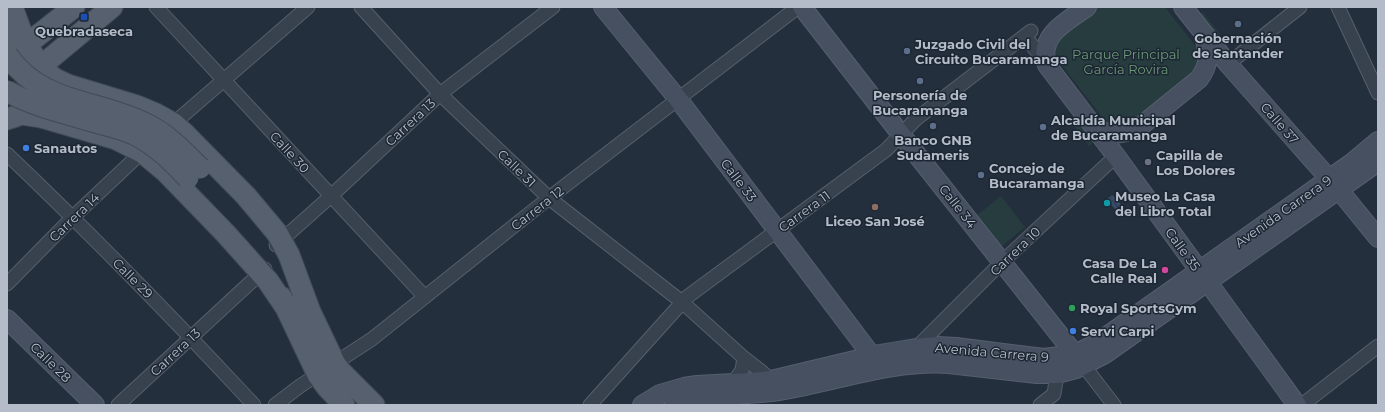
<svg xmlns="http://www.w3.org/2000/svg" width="1385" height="412" font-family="Montserrat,sans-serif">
<rect width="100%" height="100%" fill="#242f3e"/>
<path fill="#263c3f" d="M1099,7h66l35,45 1,16 -68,57 -9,2 -17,-3 -49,-64c-2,-6 -4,-12 -1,-18 5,-12 31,-27 42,-35z
M1203,12l25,33 -3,2 -25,-33z
M1079,122l15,20 -5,4 -15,-20z
M1001,196l24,31 -24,20 -25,-31z"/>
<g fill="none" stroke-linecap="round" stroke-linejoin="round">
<path stroke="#394c67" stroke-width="3.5" d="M1112,197l7,8
M1109,199l7,9"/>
<defs>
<path id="street" d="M156,7l269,290
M361,7l79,87 109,104 133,104 62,56 18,14 12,11
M1338,7l40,86
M1025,36l22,29
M1228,64l72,-57
M173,124l135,-117
M7,154c85,81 167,165 247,251
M276,245l55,-49 109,-102 113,-87
M7,284l66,-67 69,-65
M916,348l86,-86 114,-106
M1084,366l30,39
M733,383l9,-13 2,-12
M118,405l147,-136
M275,405l25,-19 72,-47 177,-141 249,-191
M590,405l97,-108 199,-147 30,-31 115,-88
M1040,405l14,-11 3,-20
M1302,405l76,-59"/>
<path id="secondary" d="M603,7l75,92 194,257
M802,7l108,139 171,216
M1087,7c-21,15 -49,28 -40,58l69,91 181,249
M1183,7l45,57 111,126 39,48
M1095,129c19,7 30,6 47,-4l57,-46c12,-16 9,-26 5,-43
M7,319l88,86
M642,405l18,-11 24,-7 13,-2 55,-3 19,-2 109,-26 36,-6 21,-2 19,1 88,11 31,-4 22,-11 256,-181 25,-21
M674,405c33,-11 70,-9 105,-14 56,-9 112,-31 170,-27l88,10h20l19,-5 29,-15 273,-192"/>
<path id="primary" d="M12,7l14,38
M7,36c45,14 45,73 0,83
M26,45l48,-38
M40,67l15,12 13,6 69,21 19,8 18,10 11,10 61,62 31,37 12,22 20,54
M40,67l72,-60
M21,114l20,3 75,22 26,13 24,20 60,62 42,47 19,28
M281,297l37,78 9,12 17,18
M303,297l32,67 6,8 33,33"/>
</defs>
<use href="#street" stroke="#565f6c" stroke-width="15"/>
<use href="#secondary" stroke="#565f6c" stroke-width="20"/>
<use href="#primary" stroke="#414a57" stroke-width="23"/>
<use href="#street" stroke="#38414e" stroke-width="13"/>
<use href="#secondary" stroke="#465061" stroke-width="18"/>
<use href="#primary" stroke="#56606e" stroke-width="21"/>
<defs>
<path id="primary-bridge" d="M7,55c35,50 89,44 139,69 21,10 38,28 54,44
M7,91c28,16 62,23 92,32 12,3 24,6 35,11 22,11 38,27 54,44"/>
</defs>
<use href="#primary-bridge" stroke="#414a57" stroke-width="23" stroke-linecap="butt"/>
<use href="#primary-bridge" stroke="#56606e" stroke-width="21"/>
</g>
<rect fill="#1a4fb4" stroke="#1d2633" stroke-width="1.5" x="80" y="13" width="8" height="8" rx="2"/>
<g fill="#5c6f8a" stroke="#1d2633" stroke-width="1.5">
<circle cx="1238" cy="24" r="4"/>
<circle cx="907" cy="51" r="4"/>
<circle cx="920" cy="81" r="4"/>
<circle cx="933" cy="126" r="4"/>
<circle cx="1043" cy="127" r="4"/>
<circle cx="981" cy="175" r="4"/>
</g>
<g fill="#3f7fe0" stroke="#1d2633" stroke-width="1.5">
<circle cx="26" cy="148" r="4"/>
<circle cx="1073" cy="331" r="4"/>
</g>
<circle fill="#6b7280" stroke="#1d2633" stroke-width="1.5" cx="1148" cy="162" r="4"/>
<circle fill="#0f9aa8" stroke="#1d2633" stroke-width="1.5" cx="1107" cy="203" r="4"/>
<circle fill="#8d6e63" stroke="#1d2633" stroke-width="1.5" cx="875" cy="207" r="4"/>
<circle fill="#d1479c" stroke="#1d2633" stroke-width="1.5" cx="1165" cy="270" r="4"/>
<circle fill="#2e9e5b" stroke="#1d2633" stroke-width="1.5" cx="1072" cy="308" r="4"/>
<g text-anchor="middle" stroke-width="3" stroke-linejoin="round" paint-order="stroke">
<g font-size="13" font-weight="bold" fill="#b4bcc9" stroke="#1d2633" text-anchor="start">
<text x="84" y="36" text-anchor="middle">Quebradaseca</text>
<text x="1238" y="43" text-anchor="middle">Gobernación<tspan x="1238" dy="15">de Santander</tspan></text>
<text x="915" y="49">Juzgado Civil del<tspan x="915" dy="15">Circuito Bucaramanga</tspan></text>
<text x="920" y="100" text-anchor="middle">Personería de<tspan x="920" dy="15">Bucaramanga</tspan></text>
<text x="1051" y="125">Alcaldía Municipal<tspan x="1051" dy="15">de Bucaramanga</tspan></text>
<text x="933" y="145" text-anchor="middle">Banco GNB<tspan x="933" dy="15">Sudameris</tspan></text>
<text x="34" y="153">Sanautos</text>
<text x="1156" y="160">Capilla de<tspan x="1156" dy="15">Los Dolores</tspan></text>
<text x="989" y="173">Concejo de<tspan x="989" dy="15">Bucaramanga</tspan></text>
<text x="1115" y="201">Museo La Casa<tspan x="1115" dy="15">del Libro Total</tspan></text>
<text x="875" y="226" text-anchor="middle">Liceo San José</text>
<text x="1157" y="268" text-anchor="end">Casa De La<tspan x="1157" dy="15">Calle Real</tspan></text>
<text x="1080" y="313">Royal SportsGym</text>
<text x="1081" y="336">Servi Carpi</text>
</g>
<g font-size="13" fill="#6b9a76" stroke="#1d2633">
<text x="1126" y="59">Parque Principal<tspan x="1126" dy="15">García Rovira</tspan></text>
</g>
<g font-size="13" fill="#b4bcc9" stroke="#1d2633">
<text transform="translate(410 122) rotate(-43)" y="5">Carrera 13</text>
<text transform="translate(1280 123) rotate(49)" y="5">Calle 37</text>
<text transform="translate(290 152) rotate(47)" y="5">Calle 30</text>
<text transform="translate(517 168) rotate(44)" y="5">Calle 31</text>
<text transform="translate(739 180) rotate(53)" y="5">Calle 33</text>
<text transform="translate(958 206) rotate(52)" y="5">Calle 34</text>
<text transform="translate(537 208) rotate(-38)" y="5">Carrera 12</text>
<text transform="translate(804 211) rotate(-36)" y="5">Carrera 11</text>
<text transform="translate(1283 211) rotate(-35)" y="5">Avenida Carrera 9</text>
<text transform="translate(74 217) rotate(-44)" y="5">Carrera 14</text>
<text transform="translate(1183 249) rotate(54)" y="5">Calle 35</text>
<text transform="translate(1015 251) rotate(-44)" y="5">Carrera 10</text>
<text transform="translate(133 278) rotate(45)" y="5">Calle 29</text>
<text transform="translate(175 352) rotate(-43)" y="5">Carrera 13</text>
<text transform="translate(992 352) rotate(5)" y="5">Avenida Carrera 9</text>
<text transform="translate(51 362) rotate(44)" y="5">Calle 28</text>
</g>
</g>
<rect width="1385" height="412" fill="none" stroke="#b4bcc9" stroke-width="16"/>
</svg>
